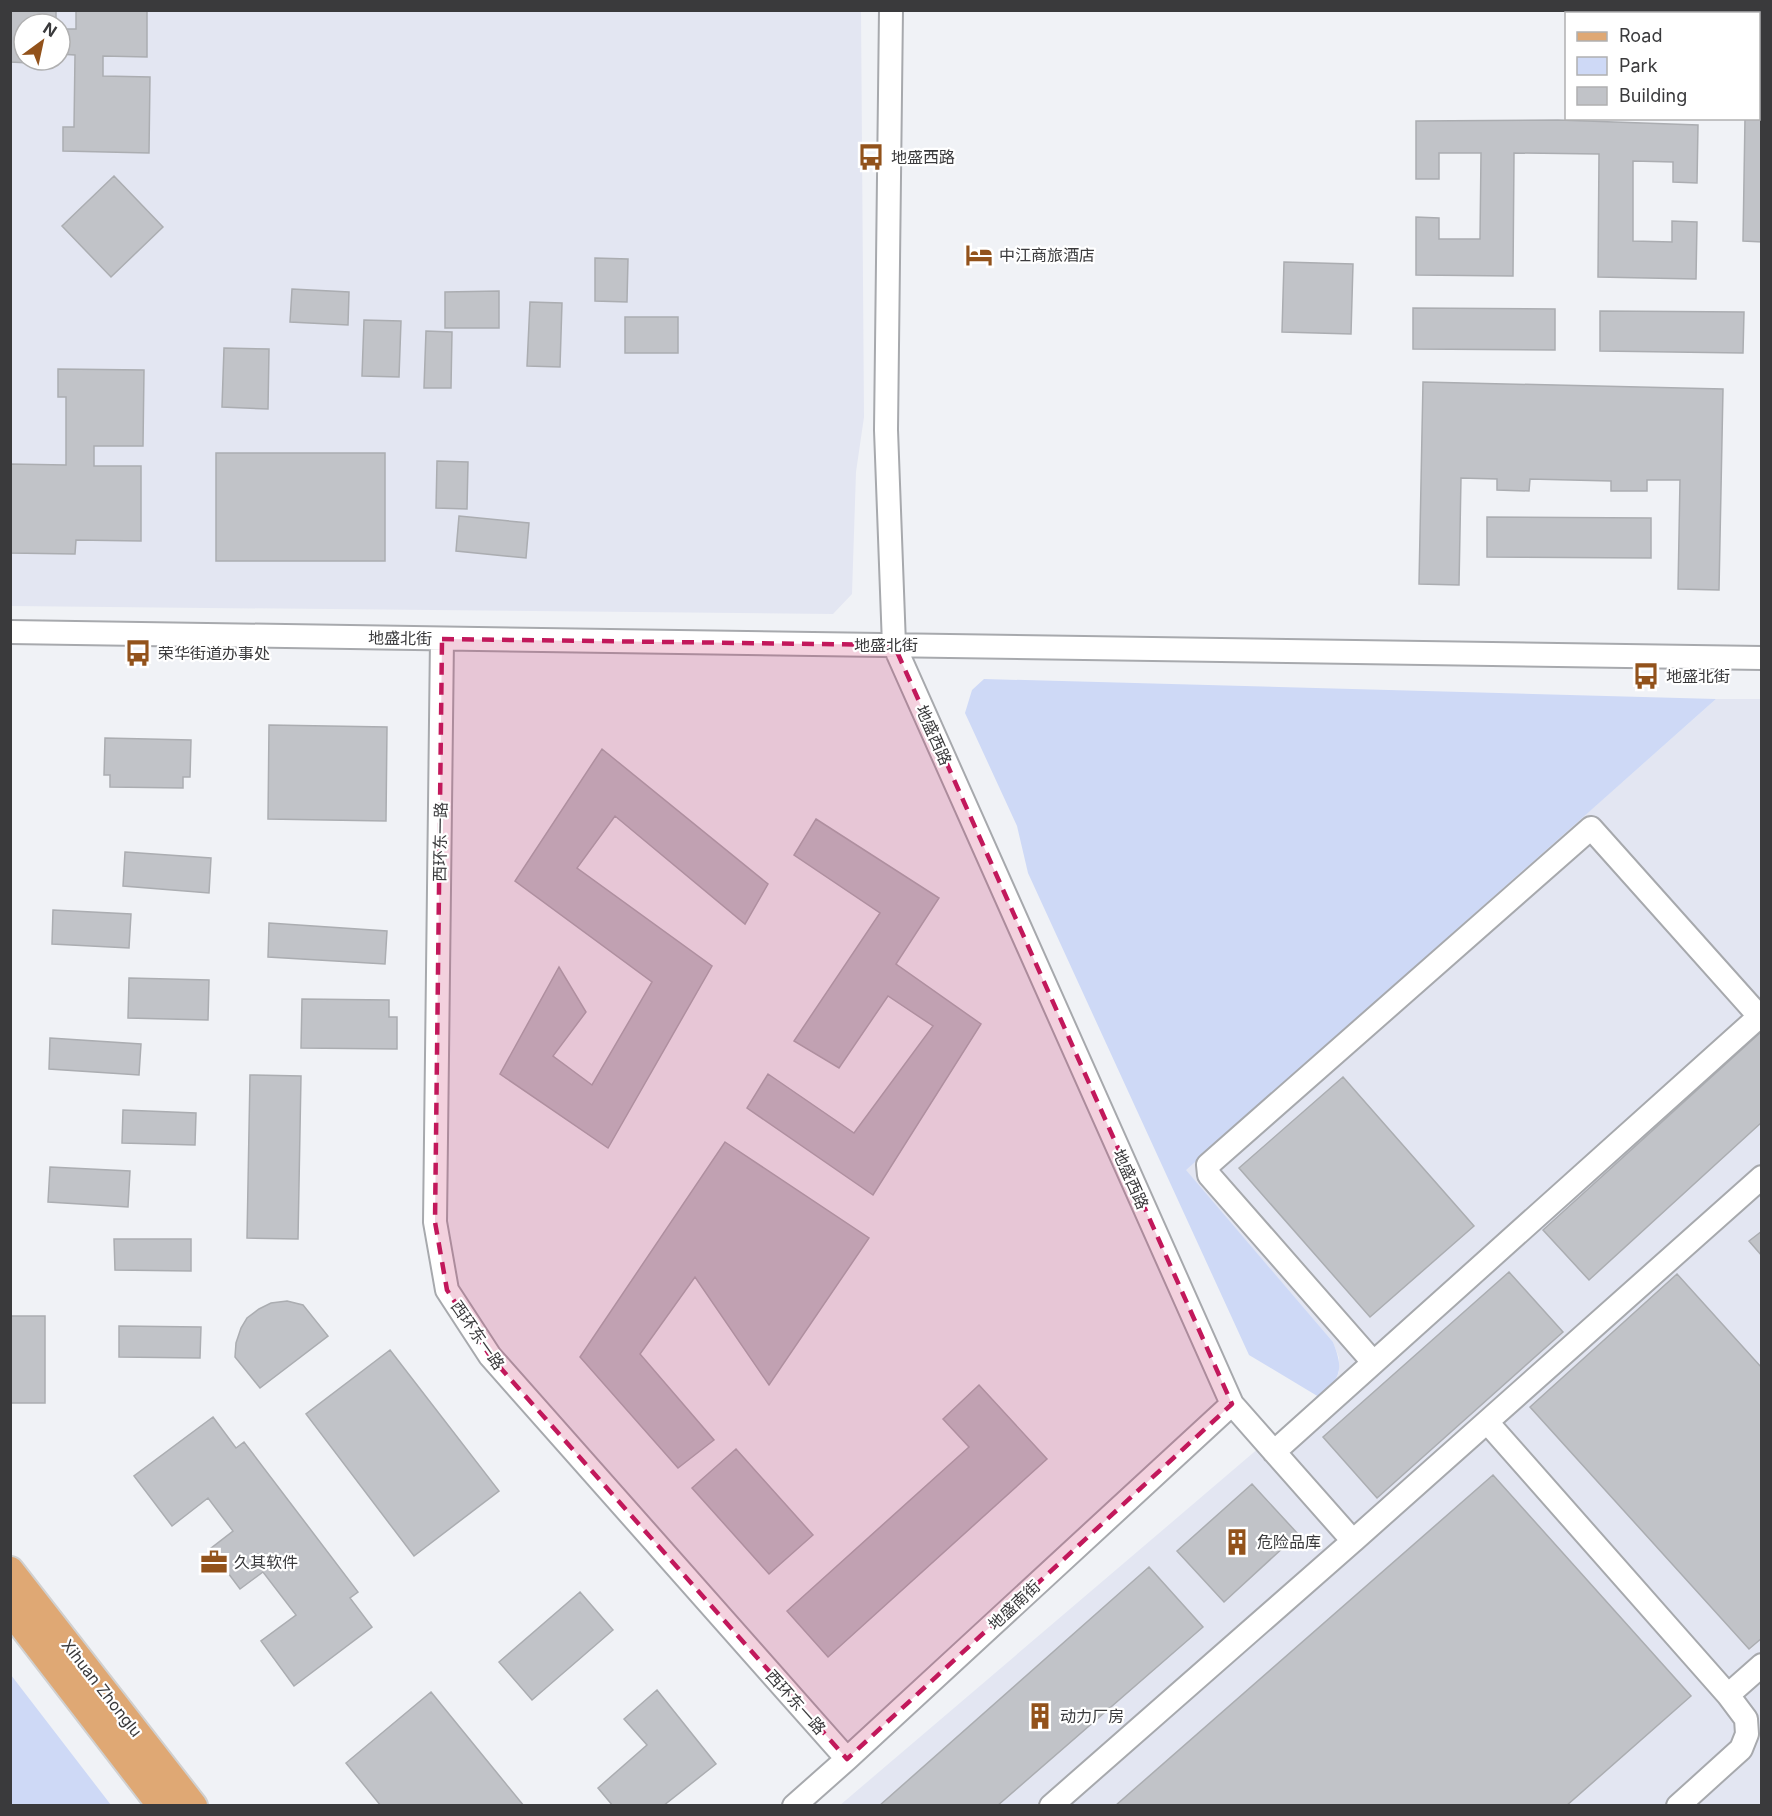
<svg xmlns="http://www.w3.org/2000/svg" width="1772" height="1816" font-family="Inter,'Noto Sans SC',sans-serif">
<rect width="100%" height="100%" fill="#f0f2f6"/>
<path fill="#e3e6f2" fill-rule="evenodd" d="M11,11h850l3,406 -8,55 -4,122 -19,20 -822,-8zM24,24h36v36h-36z
M1716,699h45v1106l-922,1 495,-422 5,-12v-14l-6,-16 -148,-172z"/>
<path fill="#ced9f6" d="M984,679l732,20 -530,471 147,172c11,28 8,36 -14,55l-70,-42 -221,-482 -11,-47 -52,-113 7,-23z
M11,1675l100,130h-100z"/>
<path fill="#c1c3c8" stroke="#abadb1" stroke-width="1.5" d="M10,10h46v14h-32v36h6v3l-20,-1z
M76,10h71v47l-44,-1v20l47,1 -1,76 -86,-2v-24h11l1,-72 -15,-1v-25h16z
M1746,11h16v231l-19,-1 2,-123h13v-104h-12z
M1558,120l140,5 -1,58 -24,-1v-20l-40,-1v80l39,1v-21l25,1 -1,57 -98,-2 1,-123 -85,-1 -1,123 -97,-1v-58l23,1v21h41l1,-86h-42v26h-23v-58z
M114,176l49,51 -52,50 -49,-51z
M595,258l33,1 -1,43 -32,-1z
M1284,262l69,2 -2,70 -69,-2z
M292,289l57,3 -1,33 -58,-3z
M499,291v37h-54v-36z
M530,302l32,1 -2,64 -33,-1z
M1413,308l142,1v41l-142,-1z
M1600,311l144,1 -1,41 -143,-2z
M625,317h53v36h-53z
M364,320l37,1 -2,56 -37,-1z
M426,331l26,1 -1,56h-27z
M224,348l45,1 -1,60 -46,-2z
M58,369l86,1 -1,76h-49v20h47v75l-65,-1 -1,14 -65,-1v-89l56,1v-68h-8z
M1423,382l300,7 -4,201 -41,-1 2,-109h-33v11h-36v-10l-81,-2 -1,12 -32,-1v-11l-36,-1 -2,107 -40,-1z
M216,453h169v108h-169z
M437,461l31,1 -1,47 -31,-1z
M459,516l70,7 -3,35 -70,-7z
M1487,517l164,1v40l-164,-1z
M269,725l118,2 -1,94 -118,-2z
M105,738l86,2 -1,37h-7v11l-73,-1v-12h-6z
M602,749l166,135 -23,40 -130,-108 -38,52 135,98 -104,182 -108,-74 59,-107 27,45 -33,44 39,29 60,-103 -137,-101z
M816,819l123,79 -43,66 85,60 -108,171 -126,-87 21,-34 86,59 79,-107 -45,-30 -49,72 -45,-27 86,-128 -86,-58z
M125,852l86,6 -2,35 -86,-7z
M53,910l78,4 -2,34 -77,-4z
M269,923l118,8 -2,33 -117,-7z
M129,978l80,2 -1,40 -80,-2z
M302,999l87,1v17h8v32l-96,-1z
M1762,1031v91l-173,158 -46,-50z
M50,1038l91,6 -2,31 -90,-6z
M250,1075l51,1 -3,163 -51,-1z
M1343,1077l131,149 -104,91 -131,-149z
M123,1110l73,3 -1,32 -73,-2z
M725,1142l144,96 -100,147 -74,-108 -55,77 74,86 -36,28 -98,-111z
M50,1167l80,4 -2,36 -80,-5z
M1762,1231v25l-13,-15z
M114,1239h77v32l-76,-1z
M1509,1272l54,60 -186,166 -54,-61z
M1677,1274l85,94v270l-13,11 -219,-242z
M287,1301l16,4 25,31 -68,52 -25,-31 1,-14 5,-15 6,-10 12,-9 12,-6z
M10,1316h35v87h-35z
M119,1326l82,1 -1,31 -81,-1z
M390,1350l109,141 -85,65 -108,-142z
M979,1385l68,74 -219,198 -41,-46 182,-164 -26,-28z
M213,1417l23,31 8,-6 114,150 -8,6 22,29 -78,59 -33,-45 35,-26 -33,-43 -23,17 -30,-40 23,-18 -25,-33 -36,28 -38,-50z
M736,1449l77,86 -44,39 -77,-86z
M1493,1475l198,221 -125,110h-451z
M1252,1484l46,50 -74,68 -47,-51z
M1149,1567l54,60 -206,179h-118z
M580,1592l33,38 -81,70 -33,-38z
M657,1690l59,74 -53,42h-50l-15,-18 49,-43 -23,-26z
M431,1692l93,114h-143l-35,-43z"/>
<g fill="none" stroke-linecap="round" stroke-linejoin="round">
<defs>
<path id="minor" d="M891,10l-5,420 8,215 338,759 121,137 -302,265
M10,632l1752,26
M442,639l-7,583 12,68 43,66 357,403
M1373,1362l-164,-187 -1,-10 383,-337 168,188
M1487,1422l241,273
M1274,1452l488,-438
M1353,1541l409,-364
M794,1806l53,-47 385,-355
M1678,1806l63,-57 6,-15 -1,-15 -18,-24 34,-30"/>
<path id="major" d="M10,1571l183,235
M10,1609l152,197"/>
</defs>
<use href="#minor" stroke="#a7a9ad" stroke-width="26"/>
<use href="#major" stroke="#d0d0d0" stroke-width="32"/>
<use href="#minor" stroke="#fff" stroke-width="22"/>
<use href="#major" stroke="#dfa874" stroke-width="28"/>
</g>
<path fill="#c2185b" fill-opacity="0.2" stroke="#c2185b" stroke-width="4.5" stroke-dasharray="12 8" stroke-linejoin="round" d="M442,639l452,6 338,759 -385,355 -357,-403 -43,-66 -12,-68z"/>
<defs>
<symbol id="bus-bare" viewBox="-9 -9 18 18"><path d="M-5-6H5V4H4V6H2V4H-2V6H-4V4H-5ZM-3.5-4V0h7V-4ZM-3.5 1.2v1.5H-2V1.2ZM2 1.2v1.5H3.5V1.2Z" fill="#92521b" stroke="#fff" stroke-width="2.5" paint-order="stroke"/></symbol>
<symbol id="hotel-bare" viewBox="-9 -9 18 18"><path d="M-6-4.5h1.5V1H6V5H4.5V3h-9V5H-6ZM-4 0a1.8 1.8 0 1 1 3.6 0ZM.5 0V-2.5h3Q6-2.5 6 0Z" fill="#92521b" stroke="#fff" stroke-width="2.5" paint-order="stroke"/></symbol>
<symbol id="building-bare" viewBox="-9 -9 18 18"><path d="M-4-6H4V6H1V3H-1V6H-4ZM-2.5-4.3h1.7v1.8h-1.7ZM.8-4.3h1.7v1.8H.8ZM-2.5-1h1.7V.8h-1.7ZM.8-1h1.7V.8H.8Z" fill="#92521b" stroke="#fff" stroke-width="2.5" paint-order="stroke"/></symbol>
<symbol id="office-bare" viewBox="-9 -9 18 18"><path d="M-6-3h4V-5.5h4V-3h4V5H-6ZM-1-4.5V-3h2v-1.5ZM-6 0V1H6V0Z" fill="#92521b" stroke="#fff" stroke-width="2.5" paint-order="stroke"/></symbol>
</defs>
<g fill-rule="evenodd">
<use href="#bus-bare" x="852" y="138" width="38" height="38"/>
<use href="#hotel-bare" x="960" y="236" width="38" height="38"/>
<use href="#bus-bare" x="119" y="634" width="38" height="38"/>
<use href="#bus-bare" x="1627" y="657" width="38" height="38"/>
<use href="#building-bare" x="1218" y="1523" width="38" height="38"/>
<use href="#office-bare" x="195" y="1543" width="38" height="38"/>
<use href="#building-bare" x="1021" y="1697" width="38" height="38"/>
</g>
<g text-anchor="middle" stroke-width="4.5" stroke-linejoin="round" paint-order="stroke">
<g font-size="16" fill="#3a3a3c" stroke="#fff" text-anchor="start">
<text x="891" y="163">地盛西路</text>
<text x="999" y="261">中江商旅酒店</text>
<text x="158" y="659">荣华街道办事处</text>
<text x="1666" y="682">地盛北街</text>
<text x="1257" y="1548">危险品库</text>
<text x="234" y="1568">久其软件</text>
<text x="1060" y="1722">动力厂房</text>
</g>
<g font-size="16" fill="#3a3a3c" stroke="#fff">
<text transform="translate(400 638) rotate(1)" y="6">地盛北街</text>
<text x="886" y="651">地盛北街</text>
<text transform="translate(934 735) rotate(66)" y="6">地盛西路</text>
<text transform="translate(440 842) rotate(-89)" y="6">西环东一路</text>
<text transform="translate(1131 1179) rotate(66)" y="6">地盛西路</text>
<text transform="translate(478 1335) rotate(55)" y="6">西环东一路</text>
<text transform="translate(1014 1605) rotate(-43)" y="6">地盛南街</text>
<text transform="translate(102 1688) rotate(52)" y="6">Xihuan Zhonglu</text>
<text transform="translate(796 1702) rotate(48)" y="6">西环东一路</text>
</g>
</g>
<rect width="1772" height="1816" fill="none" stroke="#3a3a3c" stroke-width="24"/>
<rect x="1565" y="12" width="195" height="108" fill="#ffffff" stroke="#b0b0b1" stroke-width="1.5"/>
<rect x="1577" y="32" width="30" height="9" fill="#dfa874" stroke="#b0b0b1" stroke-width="1.5"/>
<text x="1619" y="42" font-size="18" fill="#3a3a3c">Road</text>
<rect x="1577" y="57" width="30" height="18" fill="#ced9f6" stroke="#b0b0b1" stroke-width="1.5"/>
<text x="1619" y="72" font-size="18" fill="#3a3a3c">Park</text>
<rect x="1577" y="87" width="30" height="18" fill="#c1c3c8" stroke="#b0b0b1" stroke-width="1.5"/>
<text x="1619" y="102" font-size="18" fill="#3a3a3c">Building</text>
<g transform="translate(42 42) rotate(33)"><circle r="28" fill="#ffffff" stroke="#b0b0b1" stroke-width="1.5"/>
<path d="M0-4.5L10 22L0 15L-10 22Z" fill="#92521b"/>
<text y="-9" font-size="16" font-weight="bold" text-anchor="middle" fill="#3a3a3c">N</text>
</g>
</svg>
